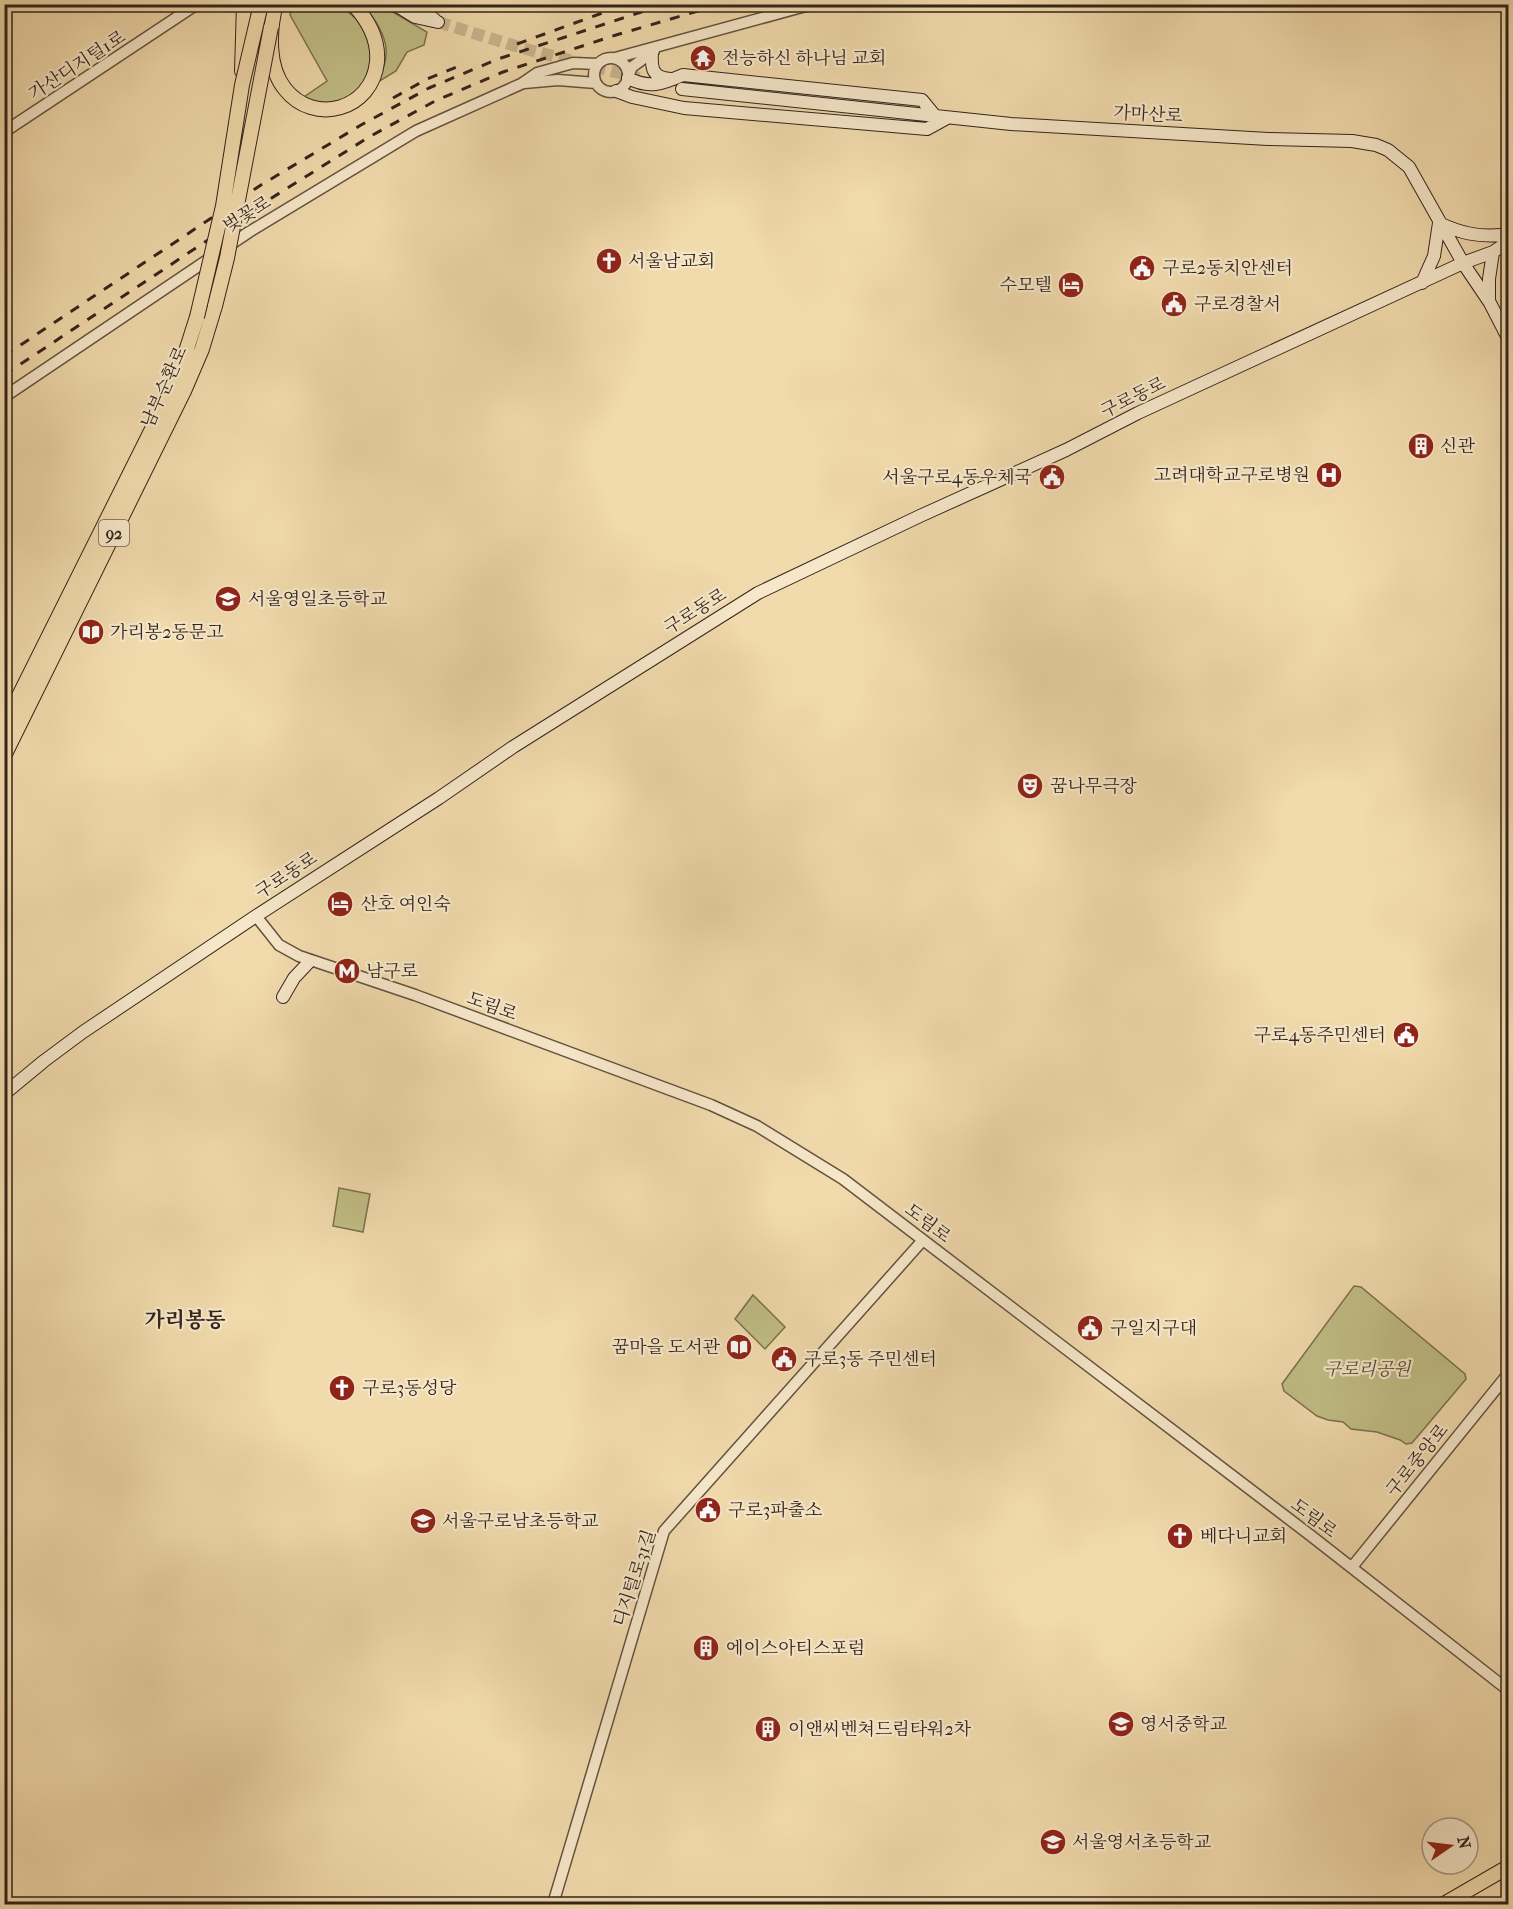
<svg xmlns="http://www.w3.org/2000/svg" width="1513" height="1909" font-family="'IM FELL French Canon','Noto Serif KR',serif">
<rect width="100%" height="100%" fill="#f1daac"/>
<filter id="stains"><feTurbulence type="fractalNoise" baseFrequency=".00333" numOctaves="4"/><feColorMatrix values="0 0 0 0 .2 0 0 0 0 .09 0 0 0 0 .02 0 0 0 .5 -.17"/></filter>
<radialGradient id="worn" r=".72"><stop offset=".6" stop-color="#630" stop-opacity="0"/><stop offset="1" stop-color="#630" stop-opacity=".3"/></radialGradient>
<path fill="#c1bd85" stroke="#7a7050" stroke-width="1.5" d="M292,5c10,0 37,-3 46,0 4,1 8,5 11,8 49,36 10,112 -45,84l23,-16 -37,-66z
M362,5h19l46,27 -3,13 -17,7 -11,19 -18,11c3,-8 8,-18 8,-27 2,-17 -12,-39 -24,-50z
M339,1188l31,6 -7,38 -30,-6z
M1354,1286l7,1 104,87 1,5 -54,64 -6,1 -6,-4 -23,-8 -26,-3 -8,-7 -15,-2 -11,-4 -33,-25 -2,-7z
M753,1295l32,32 -20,22 -30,-30z"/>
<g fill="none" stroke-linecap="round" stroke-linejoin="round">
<path stroke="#cbb68f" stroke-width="12" stroke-dasharray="12 6" stroke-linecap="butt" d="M438,22l84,26 117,30"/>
<defs>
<path id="tertiary" d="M594 75a17 17 0 1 1 34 0a17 17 0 1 1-34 0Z
M615,58l198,-54
M629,74l3,-7 22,-16
M524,83l34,-3 38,3
M4,132l193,-128
M4,397l245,-165 167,-101 105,-47 16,-11 36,-10 25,1
M256,916l23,29 20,11 116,39 296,110 46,21 86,53 467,356 198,155
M1352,1567l156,-193
M553,1904l111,-373 259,-291"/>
<path id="secondary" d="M394,4l21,13 23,5
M415,4l20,16
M652,52c-1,16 0,26 19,27
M628,78c21,11 34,6 55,-3l239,25 14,17
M682,89l329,35 257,15 84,2 24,4 12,5 21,17 54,96 27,40 18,35
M616,91l16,6 52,11 243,21 20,-11
M1422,283l12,-27 5,-33c21,10 39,14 62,12
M1489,301v-22l4,-27
M283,997l11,-19 16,-17
M4,1094l40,-33 39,-29 173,-116 183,-118 74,-51 245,-154 162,-77 146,-66 72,-37 325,-150 30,-11 15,-10
M4,1902l5,2"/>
<path id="primary" d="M276,4c-7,26 -9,63 9,85 29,37 87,21 92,-27 2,-23 -9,-42 -24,-58
M242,71l2,-67
M4,726l154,-309 24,-53 15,-47
M4,756l180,-365 18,-42 13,-43
M1444,1904l64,-37"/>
</defs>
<use href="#tertiary" stroke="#625240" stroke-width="13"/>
<use href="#secondary" stroke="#33241c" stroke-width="14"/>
<use href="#primary" stroke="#33241c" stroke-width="16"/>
<use href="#tertiary" stroke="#f6e7c9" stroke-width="10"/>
<use href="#secondary" stroke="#f6e7c9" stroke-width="12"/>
<use href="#primary" stroke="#f1daac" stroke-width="14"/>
<path stroke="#33241c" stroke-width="3" stroke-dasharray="10 10" stroke-linecap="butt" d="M517,44l110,-40
M393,98l34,-19 37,-15
M4,356l257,-171 100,-60 68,-37 69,-29 168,-55
M4,375l266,-176 99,-62 66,-36 68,-29 113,-37 106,-31"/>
<defs>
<path id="primary-bridge" d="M215,306l12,-48 44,-231
M197,317l26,-111 19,-121 19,-81"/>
</defs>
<use href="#primary-bridge" stroke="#33241c" stroke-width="16" stroke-linecap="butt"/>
<use href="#primary-bridge" stroke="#f1daac" stroke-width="14"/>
</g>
<defs>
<symbol id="temple-disc" viewBox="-11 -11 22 22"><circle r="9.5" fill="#8f2418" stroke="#f6e7c9"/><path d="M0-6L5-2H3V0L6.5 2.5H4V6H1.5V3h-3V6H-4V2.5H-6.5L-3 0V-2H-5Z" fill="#fff"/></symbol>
<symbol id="church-disc" viewBox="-11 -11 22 22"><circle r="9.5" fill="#8f2418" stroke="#f6e7c9"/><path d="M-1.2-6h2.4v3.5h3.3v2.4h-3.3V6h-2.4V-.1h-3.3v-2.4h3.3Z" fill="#fff"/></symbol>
<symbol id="civic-disc" viewBox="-11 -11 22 22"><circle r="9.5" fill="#8f2418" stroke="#f6e7c9"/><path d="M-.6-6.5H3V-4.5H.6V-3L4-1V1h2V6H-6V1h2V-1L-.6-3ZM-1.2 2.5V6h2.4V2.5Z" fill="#fff"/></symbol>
<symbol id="hotel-disc" viewBox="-11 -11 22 22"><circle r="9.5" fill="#8f2418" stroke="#f6e7c9"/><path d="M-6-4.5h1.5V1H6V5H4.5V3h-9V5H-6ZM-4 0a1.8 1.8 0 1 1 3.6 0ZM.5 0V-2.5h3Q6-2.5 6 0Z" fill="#fff"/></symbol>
<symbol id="building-disc" viewBox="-11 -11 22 22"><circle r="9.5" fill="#8f2418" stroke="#f6e7c9"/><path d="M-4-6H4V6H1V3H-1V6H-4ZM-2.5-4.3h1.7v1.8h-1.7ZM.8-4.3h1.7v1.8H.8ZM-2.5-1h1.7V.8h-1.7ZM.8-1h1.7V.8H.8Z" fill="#fff"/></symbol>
<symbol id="hospital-disc" viewBox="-11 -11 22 22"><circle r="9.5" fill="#8f2418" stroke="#f6e7c9"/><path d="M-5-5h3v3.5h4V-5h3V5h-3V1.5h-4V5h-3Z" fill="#fff"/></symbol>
<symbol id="school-disc" viewBox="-11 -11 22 22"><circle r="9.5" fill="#8f2418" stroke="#f6e7c9"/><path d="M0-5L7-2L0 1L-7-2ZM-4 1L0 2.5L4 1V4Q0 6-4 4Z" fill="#fff"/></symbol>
<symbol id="library-disc" viewBox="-11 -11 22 22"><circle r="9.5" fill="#8f2418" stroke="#f6e7c9"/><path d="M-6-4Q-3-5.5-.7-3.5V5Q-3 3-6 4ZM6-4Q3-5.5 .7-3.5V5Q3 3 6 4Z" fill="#fff"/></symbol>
<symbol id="theatre-disc" viewBox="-11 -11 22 22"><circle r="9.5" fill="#8f2418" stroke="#f6e7c9"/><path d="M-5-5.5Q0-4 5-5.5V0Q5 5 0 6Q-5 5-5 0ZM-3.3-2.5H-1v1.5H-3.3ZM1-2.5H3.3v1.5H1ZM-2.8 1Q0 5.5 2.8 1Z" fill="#fff"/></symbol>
<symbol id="metro-disc" viewBox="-11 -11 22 22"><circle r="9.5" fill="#8f2418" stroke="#f6e7c9"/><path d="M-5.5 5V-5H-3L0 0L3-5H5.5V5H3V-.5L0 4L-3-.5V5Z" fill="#fff"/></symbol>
</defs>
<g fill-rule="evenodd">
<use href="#temple-disc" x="688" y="43" width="30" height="30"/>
<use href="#church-disc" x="594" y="246" width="30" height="30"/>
<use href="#civic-disc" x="1127" y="253" width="30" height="30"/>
<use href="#hotel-disc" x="1056" y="270" width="30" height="30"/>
<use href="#civic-disc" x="1159" y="289" width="30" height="30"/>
<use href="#building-disc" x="1406" y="431" width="30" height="30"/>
<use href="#hospital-disc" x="1314" y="460" width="30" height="30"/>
<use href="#civic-disc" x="1037" y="462" width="30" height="30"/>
<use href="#school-disc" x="213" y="584" width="30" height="30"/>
<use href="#library-disc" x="76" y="617" width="30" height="30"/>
<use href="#theatre-disc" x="1015" y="771" width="30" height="30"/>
<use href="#hotel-disc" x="325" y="889" width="30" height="30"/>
<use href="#metro-disc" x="332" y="956" width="30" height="30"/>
<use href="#civic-disc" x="1391" y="1020" width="30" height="30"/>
<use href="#civic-disc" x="1075" y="1313" width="30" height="30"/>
<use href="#library-disc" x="724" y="1332" width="30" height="30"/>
<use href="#civic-disc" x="769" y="1344" width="30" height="30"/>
<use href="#church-disc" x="327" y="1373" width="30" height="30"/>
<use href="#civic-disc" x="693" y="1495" width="30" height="30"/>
<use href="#school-disc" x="408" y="1506" width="30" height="30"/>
<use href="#church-disc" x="1165" y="1521" width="30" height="30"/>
<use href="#building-disc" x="691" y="1633" width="30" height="30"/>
<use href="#school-disc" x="1106" y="1709" width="30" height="30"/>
<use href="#building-disc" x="753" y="1714" width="30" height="30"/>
<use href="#school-disc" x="1038" y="1827" width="30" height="30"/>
</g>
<g text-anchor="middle" stroke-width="4.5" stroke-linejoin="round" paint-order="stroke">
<rect fill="#f6e7c9" stroke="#6e5e50" stroke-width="1.5" x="99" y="520" width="30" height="26" rx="4.5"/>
<g font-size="16" font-weight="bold" fill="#33241c">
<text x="114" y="539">92</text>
</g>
<g font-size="18" fill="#33241c" stroke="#f6e7c9" text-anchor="start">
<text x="722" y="64">전능하신 하나님 교회</text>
<text x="628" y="267">서울남교회</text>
<text x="1162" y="274">구로2동치안센터</text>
<text x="1052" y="291" text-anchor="end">수모텔</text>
<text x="1194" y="310">구로경찰서</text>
<text x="1440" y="452">신관</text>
<text x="1310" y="481" text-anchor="end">고려대학교구로병원</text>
<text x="1032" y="483" text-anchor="end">서울구로4동우체국</text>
<text x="248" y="605">서울영일초등학교</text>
<text x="110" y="638">가리봉2동문고</text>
<text x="1050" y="792">꿈나무극장</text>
<text x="360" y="910">산호 여인숙</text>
<text x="366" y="977">남구로</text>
<text x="1386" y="1041" text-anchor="end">구로4동주민센터</text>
<text x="1110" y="1334">구일지구대</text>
<text x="720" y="1353" text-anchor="end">꿈마을 도서관</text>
<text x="804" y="1365">구로3동 주민센터</text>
<text x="362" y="1394">구로3동성당</text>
<text x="728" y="1516">구로3파출소</text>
<text x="442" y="1527">서울구로남초등학교</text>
<text x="1200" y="1542">베다니교회</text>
<text x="726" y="1654">에이스아티스포럼</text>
<text x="1140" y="1730">영서중학교</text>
<text x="788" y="1735">이앤씨벤쳐드림타워2차</text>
<text x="1072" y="1848">서울영서초등학교</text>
</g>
<g font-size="18" fill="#33241c" stroke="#f6e7c9">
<text transform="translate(77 65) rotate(-33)" y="6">가산디지털1로</text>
<text transform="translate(1148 114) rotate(3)" y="6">가마산로</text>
<text transform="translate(247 214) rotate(-32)" y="6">벚꽃로</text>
<text transform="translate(164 387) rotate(-66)" y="6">남부순환로</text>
<text transform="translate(1133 397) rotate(-26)" y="6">구로동로</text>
<text transform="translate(695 611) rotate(-32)" y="6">구로동로</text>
<text transform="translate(286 875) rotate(-33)" y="6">구로동로</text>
<text transform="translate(492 1006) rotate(20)" y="6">도림로</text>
<text transform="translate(928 1223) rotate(37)" y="6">도림로</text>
<text transform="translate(1417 1460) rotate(-51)" y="6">구로중앙로</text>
<text transform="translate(1314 1518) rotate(37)" y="6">도림로</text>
<text transform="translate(634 1578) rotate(-72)" y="6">디지털로31길</text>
</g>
<g font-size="18" font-style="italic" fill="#564a36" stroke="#f6e7c9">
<text x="1367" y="1375">구로리공원</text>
</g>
<g font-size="21" font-weight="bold" fill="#33241c" stroke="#f6e7c9">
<text x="185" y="1327">가리봉동</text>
</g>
</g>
<rect width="1513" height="1909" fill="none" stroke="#f1daac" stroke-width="24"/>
<rect x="6" y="6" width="1501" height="1897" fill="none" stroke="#33241c" stroke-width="3"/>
<rect x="12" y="12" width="1489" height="1885" fill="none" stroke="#33241c" stroke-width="1.5"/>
<g transform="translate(1450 1846) rotate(76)"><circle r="28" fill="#f6e7c9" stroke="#a89984" stroke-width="1.5"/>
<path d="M0-4.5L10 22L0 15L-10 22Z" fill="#8f2418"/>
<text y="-9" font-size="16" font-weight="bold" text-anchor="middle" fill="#33241c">N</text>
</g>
<rect width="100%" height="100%" filter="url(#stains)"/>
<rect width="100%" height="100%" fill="url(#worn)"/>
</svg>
